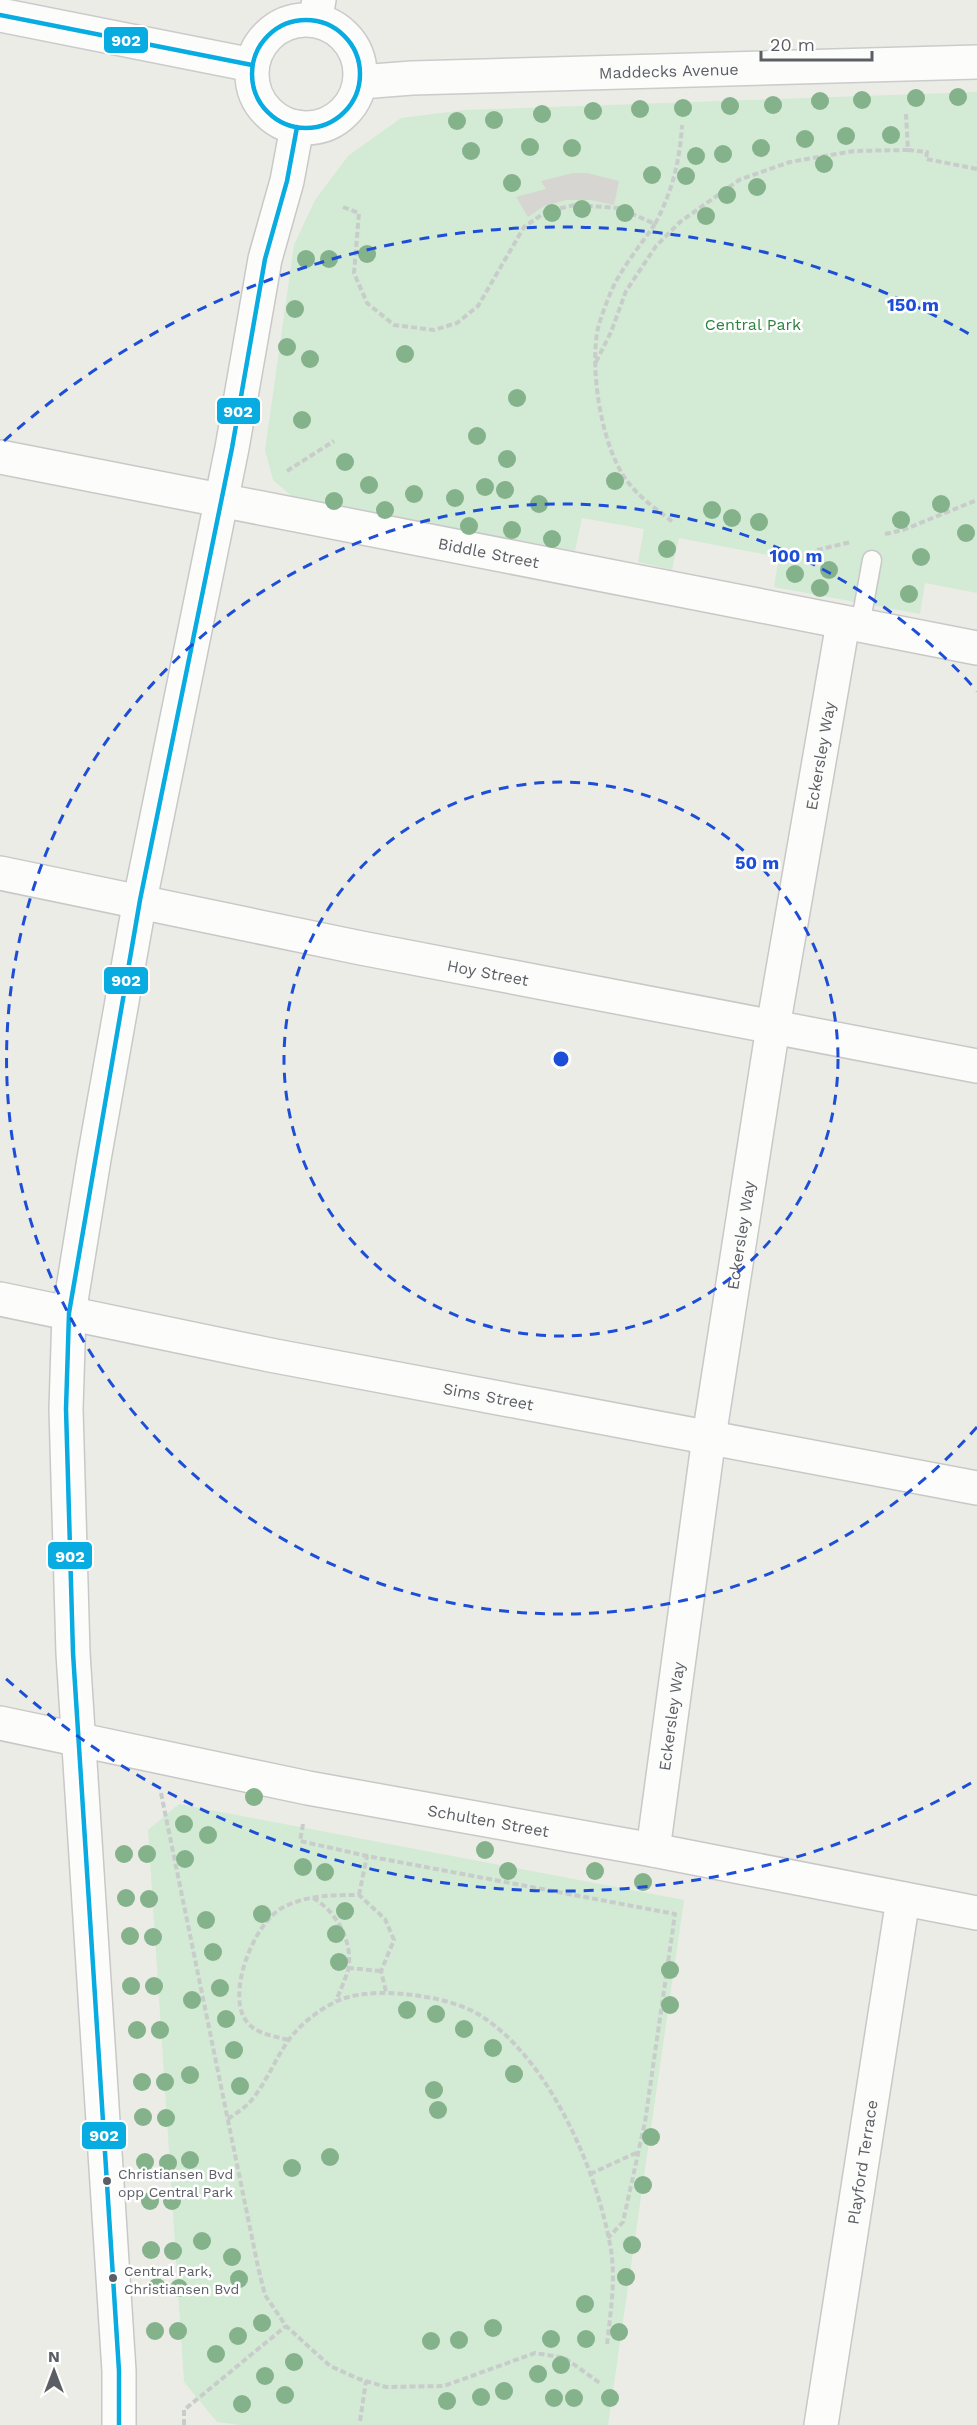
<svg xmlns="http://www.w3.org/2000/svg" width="977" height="2425" font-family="'Work Sans',sans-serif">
<rect width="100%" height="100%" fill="#ecece6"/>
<path fill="#d3ead4" d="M977,92v501l-52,-10 -5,31 -146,-27 5,-30 -100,-19 -7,32 -34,-8 6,-33 -62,-11 -7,33 -280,-52 -22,-19 -8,-30 29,-205 21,-45 33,-44 53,-38 64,-8z
M179,1804l505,96 -76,525h-368l-23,-3 -33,-40 -36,-552z"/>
<path fill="#d6d5d1" d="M573,173h14l32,8 -5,24 -23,-5h-25l-22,6 -16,11 -12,-20 30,-8 -5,-8z"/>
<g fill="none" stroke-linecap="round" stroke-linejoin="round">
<defs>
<path id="lane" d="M860,626l12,-66"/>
<g id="street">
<path d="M315,20l4,-20"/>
<path id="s1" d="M0,457l977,191"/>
<path id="s2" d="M0,873l361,75 616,118"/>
<path id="s3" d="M0,1299l270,56 707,133"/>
<path id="s4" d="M0,1723l308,65 345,62 324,63"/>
<path id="s5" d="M653,1850l56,-413 64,-410 70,-404"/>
<path d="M119,2425v-54l-46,-718 -7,-244 3,-96 25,-154 46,-259 92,-452 33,-189 22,-78 10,-54"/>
<path id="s6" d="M821,2425l82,-526"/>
</g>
<g id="secondary">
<path d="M0,15l252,50"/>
<circle cx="306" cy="74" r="54"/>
<path id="s7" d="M360,82l52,-4 565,-16"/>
</g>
</defs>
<use href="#lane" stroke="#c8c8c8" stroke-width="21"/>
<use href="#street" stroke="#c8c8c8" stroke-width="36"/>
<use href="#secondary" stroke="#cacbcb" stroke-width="36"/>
<path stroke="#c8cdcb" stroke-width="4" stroke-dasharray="6 3" stroke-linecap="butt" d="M908,150l19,2 -1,7 51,10
M343,207l16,6 -5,60 13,30 27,22 40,5 23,-7 21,-17 46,-79 23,-16 28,-6 44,3 36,16c17,-32 25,-63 27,-99
M655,224c-15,22 -34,44 -45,70 -4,10 -9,23 -12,34 -9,42 4,127 34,159 12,14 28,25 42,36
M596,362l15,-30 15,-41 30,-45 24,-24 59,-42 51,-18 64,-11 54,-1 -2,-36
M287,471l47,-30
M885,534l18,-4 74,-30
M817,550l34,-8
M161,1793l97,474 7,28 21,31 44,40 29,13 27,8 58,-1 91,-33 30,5 36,26
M303,1824l-3,17 67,15 308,58 -30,208 -22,100 -15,16
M359,1895l8,-39
M313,1898c23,13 41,44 35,72 -3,10 -8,21 -12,31
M348,1968l33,3
M288,2040c-14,-4 -32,-6 -41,-18 -22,-27 7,-99 35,-114 23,-13 51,-13 77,-13l26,24 9,21 -13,31 5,21
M228,2119c7,-5 15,-10 21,-16 17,-19 25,-42 39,-62 11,-16 32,-32 49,-40 24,-10 51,-9 76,-6 22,3 46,8 65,19 71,43 120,158 133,236 5,31 -1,65 -4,95
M590,2174l48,-22
M360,2421l6,-40
M184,2425v-15l102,-84"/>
<use href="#lane" stroke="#fcfcfb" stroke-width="18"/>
<use href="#street" stroke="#fcfcfb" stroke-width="33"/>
<use href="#secondary" stroke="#fcfcfb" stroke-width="33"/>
<defs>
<path id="bus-1" d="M0,15l252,50
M252 74a54 54 0 1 1 108 0a54 54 0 1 1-108 0Z
M119,2425v-54l-46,-718 -7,-244 3,-96 71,-413 92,-452 33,-189 22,-78 10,-54"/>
</defs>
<use href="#bus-1" stroke="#fff" stroke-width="9"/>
<use href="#bus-1" stroke="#09ace1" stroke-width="4.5"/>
</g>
<g fill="#84b28b">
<circle cx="958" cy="97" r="9"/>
<circle cx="916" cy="98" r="9"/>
<circle cx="862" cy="100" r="9"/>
<circle cx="820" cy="101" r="9"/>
<circle cx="773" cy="105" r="9"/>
<circle cx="730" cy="106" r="9"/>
<circle cx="683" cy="108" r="9"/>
<circle cx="640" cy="109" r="9"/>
<circle cx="593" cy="111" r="9"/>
<circle cx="542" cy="114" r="9"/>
<circle cx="494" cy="120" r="9"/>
<circle cx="457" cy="121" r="9"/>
<circle cx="891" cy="135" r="9"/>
<circle cx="846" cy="136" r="9"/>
<circle cx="805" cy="139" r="9"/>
<circle cx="530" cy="147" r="9"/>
<circle cx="572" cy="148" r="9"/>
<circle cx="761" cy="148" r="9"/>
<circle cx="471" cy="151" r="9"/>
<circle cx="723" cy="154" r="9"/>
<circle cx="696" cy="156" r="9"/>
<circle cx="824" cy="164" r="9"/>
<circle cx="652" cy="175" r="9"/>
<circle cx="686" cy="176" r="9"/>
<circle cx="512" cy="183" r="9"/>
<circle cx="757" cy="187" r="9"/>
<circle cx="727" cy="195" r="9"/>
<circle cx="582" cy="209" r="9"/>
<circle cx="552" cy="213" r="9"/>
<circle cx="625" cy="213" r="9"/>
<circle cx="706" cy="216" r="9"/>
<circle cx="367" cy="254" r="9"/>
<circle cx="306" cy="259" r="9"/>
<circle cx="329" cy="259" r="9"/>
<circle cx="295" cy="309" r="9"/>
<circle cx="287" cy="347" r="9"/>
<circle cx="405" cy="354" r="9"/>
<circle cx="310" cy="359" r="9"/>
<circle cx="517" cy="398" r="9"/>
<circle cx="302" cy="420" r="9"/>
<circle cx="477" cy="436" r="9"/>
<circle cx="507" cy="459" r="9"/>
<circle cx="345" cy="462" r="9"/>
<circle cx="615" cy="481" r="9"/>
<circle cx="369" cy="485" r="9"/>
<circle cx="485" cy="487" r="9"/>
<circle cx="505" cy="490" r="9"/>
<circle cx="414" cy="494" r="9"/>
<circle cx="455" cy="498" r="9"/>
<circle cx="334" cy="501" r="9"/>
<circle cx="539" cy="504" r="9"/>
<circle cx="941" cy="504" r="9"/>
<circle cx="385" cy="510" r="9"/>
<circle cx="712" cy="510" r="9"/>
<circle cx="732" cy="518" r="9"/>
<circle cx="901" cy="520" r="9"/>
<circle cx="759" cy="522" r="9"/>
<circle cx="469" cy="526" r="9"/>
<circle cx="512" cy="530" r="9"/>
<circle cx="966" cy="533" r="9"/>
<circle cx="552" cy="539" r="9"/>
<circle cx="667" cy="549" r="9"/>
<circle cx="921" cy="557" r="9"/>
<circle cx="829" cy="570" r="9"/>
<circle cx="795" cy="574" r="9"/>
<circle cx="820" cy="588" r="9"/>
<circle cx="909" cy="594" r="9"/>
<circle cx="254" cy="1797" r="9"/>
<circle cx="184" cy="1824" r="9"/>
<circle cx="208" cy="1835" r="9"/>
<circle cx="485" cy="1850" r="9"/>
<circle cx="124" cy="1854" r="9"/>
<circle cx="147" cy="1854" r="9"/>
<circle cx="185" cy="1859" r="9"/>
<circle cx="303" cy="1867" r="9"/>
<circle cx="508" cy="1871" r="9"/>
<circle cx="595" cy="1871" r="9"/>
<circle cx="325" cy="1872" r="9"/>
<circle cx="643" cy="1882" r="9"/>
<circle cx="126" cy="1898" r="9"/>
<circle cx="149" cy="1899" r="9"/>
<circle cx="345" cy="1911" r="9"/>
<circle cx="262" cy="1914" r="9"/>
<circle cx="206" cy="1920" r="9"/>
<circle cx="336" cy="1934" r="9"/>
<circle cx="130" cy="1936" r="9"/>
<circle cx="153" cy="1937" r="9"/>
<circle cx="213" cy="1952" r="9"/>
<circle cx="339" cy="1962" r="9"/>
<circle cx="670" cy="1970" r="9"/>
<circle cx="131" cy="1986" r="9"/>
<circle cx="154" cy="1986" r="9"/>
<circle cx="220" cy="1988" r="9"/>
<circle cx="192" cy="2000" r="9"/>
<circle cx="670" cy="2005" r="9"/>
<circle cx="407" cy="2010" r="9"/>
<circle cx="436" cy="2014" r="9"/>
<circle cx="226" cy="2019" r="9"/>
<circle cx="464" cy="2029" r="9"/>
<circle cx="137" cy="2030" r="9"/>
<circle cx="160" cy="2030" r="9"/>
<circle cx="493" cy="2048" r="9"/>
<circle cx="234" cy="2050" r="9"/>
<circle cx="514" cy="2074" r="9"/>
<circle cx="190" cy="2075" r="9"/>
<circle cx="142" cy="2082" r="9"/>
<circle cx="165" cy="2082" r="9"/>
<circle cx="240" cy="2086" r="9"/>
<circle cx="434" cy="2090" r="9"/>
<circle cx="438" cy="2110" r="9"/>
<circle cx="143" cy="2117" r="9"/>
<circle cx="166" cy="2118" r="9"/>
<circle cx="651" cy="2137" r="9"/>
<circle cx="330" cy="2157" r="9"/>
<circle cx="190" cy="2160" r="9"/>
<circle cx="145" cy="2162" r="9"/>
<circle cx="168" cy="2163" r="9"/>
<circle cx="292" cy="2168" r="9"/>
<circle cx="643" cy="2185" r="9"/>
<circle cx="150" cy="2201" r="9"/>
<circle cx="172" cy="2201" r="9"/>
<circle cx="202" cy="2241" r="9"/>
<circle cx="632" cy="2245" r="9"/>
<circle cx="151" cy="2250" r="9"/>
<circle cx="173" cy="2251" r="9"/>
<circle cx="232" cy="2257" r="9"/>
<circle cx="626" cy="2277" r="9"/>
<circle cx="239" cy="2279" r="9"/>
<circle cx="157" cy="2287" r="9"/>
<circle cx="179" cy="2288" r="9"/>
<circle cx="585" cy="2304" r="9"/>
<circle cx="262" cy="2323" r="9"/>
<circle cx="493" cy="2328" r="9"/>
<circle cx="155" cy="2331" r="9"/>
<circle cx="178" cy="2331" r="9"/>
<circle cx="619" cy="2332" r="9"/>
<circle cx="238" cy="2336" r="9"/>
<circle cx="551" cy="2339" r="9"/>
<circle cx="586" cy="2339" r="9"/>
<circle cx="459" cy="2340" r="9"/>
<circle cx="431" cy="2341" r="9"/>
<circle cx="216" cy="2354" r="9"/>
<circle cx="294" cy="2362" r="9"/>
<circle cx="561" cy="2365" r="9"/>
<circle cx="538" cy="2374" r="9"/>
<circle cx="265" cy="2376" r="9"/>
<circle cx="504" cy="2391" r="9"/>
<circle cx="285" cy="2395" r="9"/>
<circle cx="481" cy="2397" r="9"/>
<circle cx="554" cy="2398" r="9"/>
<circle cx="574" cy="2398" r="9"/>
<circle cx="610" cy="2398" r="9"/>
<circle cx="447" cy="2401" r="9"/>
<circle cx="242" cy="2404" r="9"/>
</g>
<g fill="none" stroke="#1d4ed8" stroke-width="3" stroke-dasharray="10 8">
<circle cx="561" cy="1059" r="277"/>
<path d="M977 1427A555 555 0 1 1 977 691"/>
<path d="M971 1783A832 832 0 0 1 4 1677M4 441A832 832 0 0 1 971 335"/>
</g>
<g fill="#5b5e65" stroke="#fff" stroke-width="2">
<circle cx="107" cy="2181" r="5"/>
<circle cx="113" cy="2278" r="5"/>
</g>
<g text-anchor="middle" stroke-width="5" stroke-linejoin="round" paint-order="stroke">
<g font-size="14" fill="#5b5e65" stroke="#fff" text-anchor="start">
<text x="118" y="2179">Christiansen Bvd<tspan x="118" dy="18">opp Central Park</tspan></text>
<text x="124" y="2276">Central Park,<tspan x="124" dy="18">Christiansen Bvd</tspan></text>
</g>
<g font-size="16" fill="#5b5e65" stroke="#fff">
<text dy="6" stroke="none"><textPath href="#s7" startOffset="309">Maddecks Avenue</textPath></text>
<text dy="6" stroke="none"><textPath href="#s1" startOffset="498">Biddle Street</textPath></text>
<text dy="6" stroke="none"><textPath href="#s5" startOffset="1107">Eckersley Way</textPath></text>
<text dy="6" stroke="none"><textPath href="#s2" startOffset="498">Hoy Street</textPath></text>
<text dy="6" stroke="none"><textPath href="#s5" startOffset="621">Eckersley Way</textPath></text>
<text dy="6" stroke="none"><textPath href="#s3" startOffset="498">Sims Street</textPath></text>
<text dy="6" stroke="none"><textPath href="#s5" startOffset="135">Eckersley Way</textPath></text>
<text dy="6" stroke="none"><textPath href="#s4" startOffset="498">Schulten Street</textPath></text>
<text dy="6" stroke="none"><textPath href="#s6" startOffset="266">Playford Terrace</textPath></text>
</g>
<g font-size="16" fill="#2e8240" stroke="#fff">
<text x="753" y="330">Central Park</text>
</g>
</g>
<circle cx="561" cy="1059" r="9" fill="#1d4ed8" stroke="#fff" stroke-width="3"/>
<g font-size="18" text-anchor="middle" font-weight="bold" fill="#1d4ed8" stroke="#fff" stroke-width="5" stroke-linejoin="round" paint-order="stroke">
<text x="913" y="311">150 m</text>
<text x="796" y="562">100 m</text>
<text x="757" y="869">50 m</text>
</g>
<g stroke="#fff" stroke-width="2">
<rect x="103" y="26" width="46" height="28" rx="6" fill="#09ace1"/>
<rect x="216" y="397" width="45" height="28" rx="6" fill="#09ace1"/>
<rect x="103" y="966" width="46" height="29" rx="6" fill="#09ace1"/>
<rect x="47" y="1541" width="46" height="29" rx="6" fill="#09ace1"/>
<rect x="81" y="2121" width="46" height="29" rx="6" fill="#09ace1"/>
</g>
<g font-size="16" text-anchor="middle" font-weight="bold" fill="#fff">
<text x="126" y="46">902</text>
<text x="238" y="417">902</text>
<text x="126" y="986">902</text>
<text x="70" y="1562">902</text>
<text x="104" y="2141">902</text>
</g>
<g transform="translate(54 2371)" stroke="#ffffff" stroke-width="4.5" paint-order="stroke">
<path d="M0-4.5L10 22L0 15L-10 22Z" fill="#5b5e65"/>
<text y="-9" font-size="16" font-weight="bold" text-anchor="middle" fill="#5b5e65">N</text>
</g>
<path d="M761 51v9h111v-9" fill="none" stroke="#5b5e65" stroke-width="3"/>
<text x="770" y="51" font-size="18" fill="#5b5e65" stroke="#ffffff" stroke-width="4.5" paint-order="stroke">20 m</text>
</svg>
